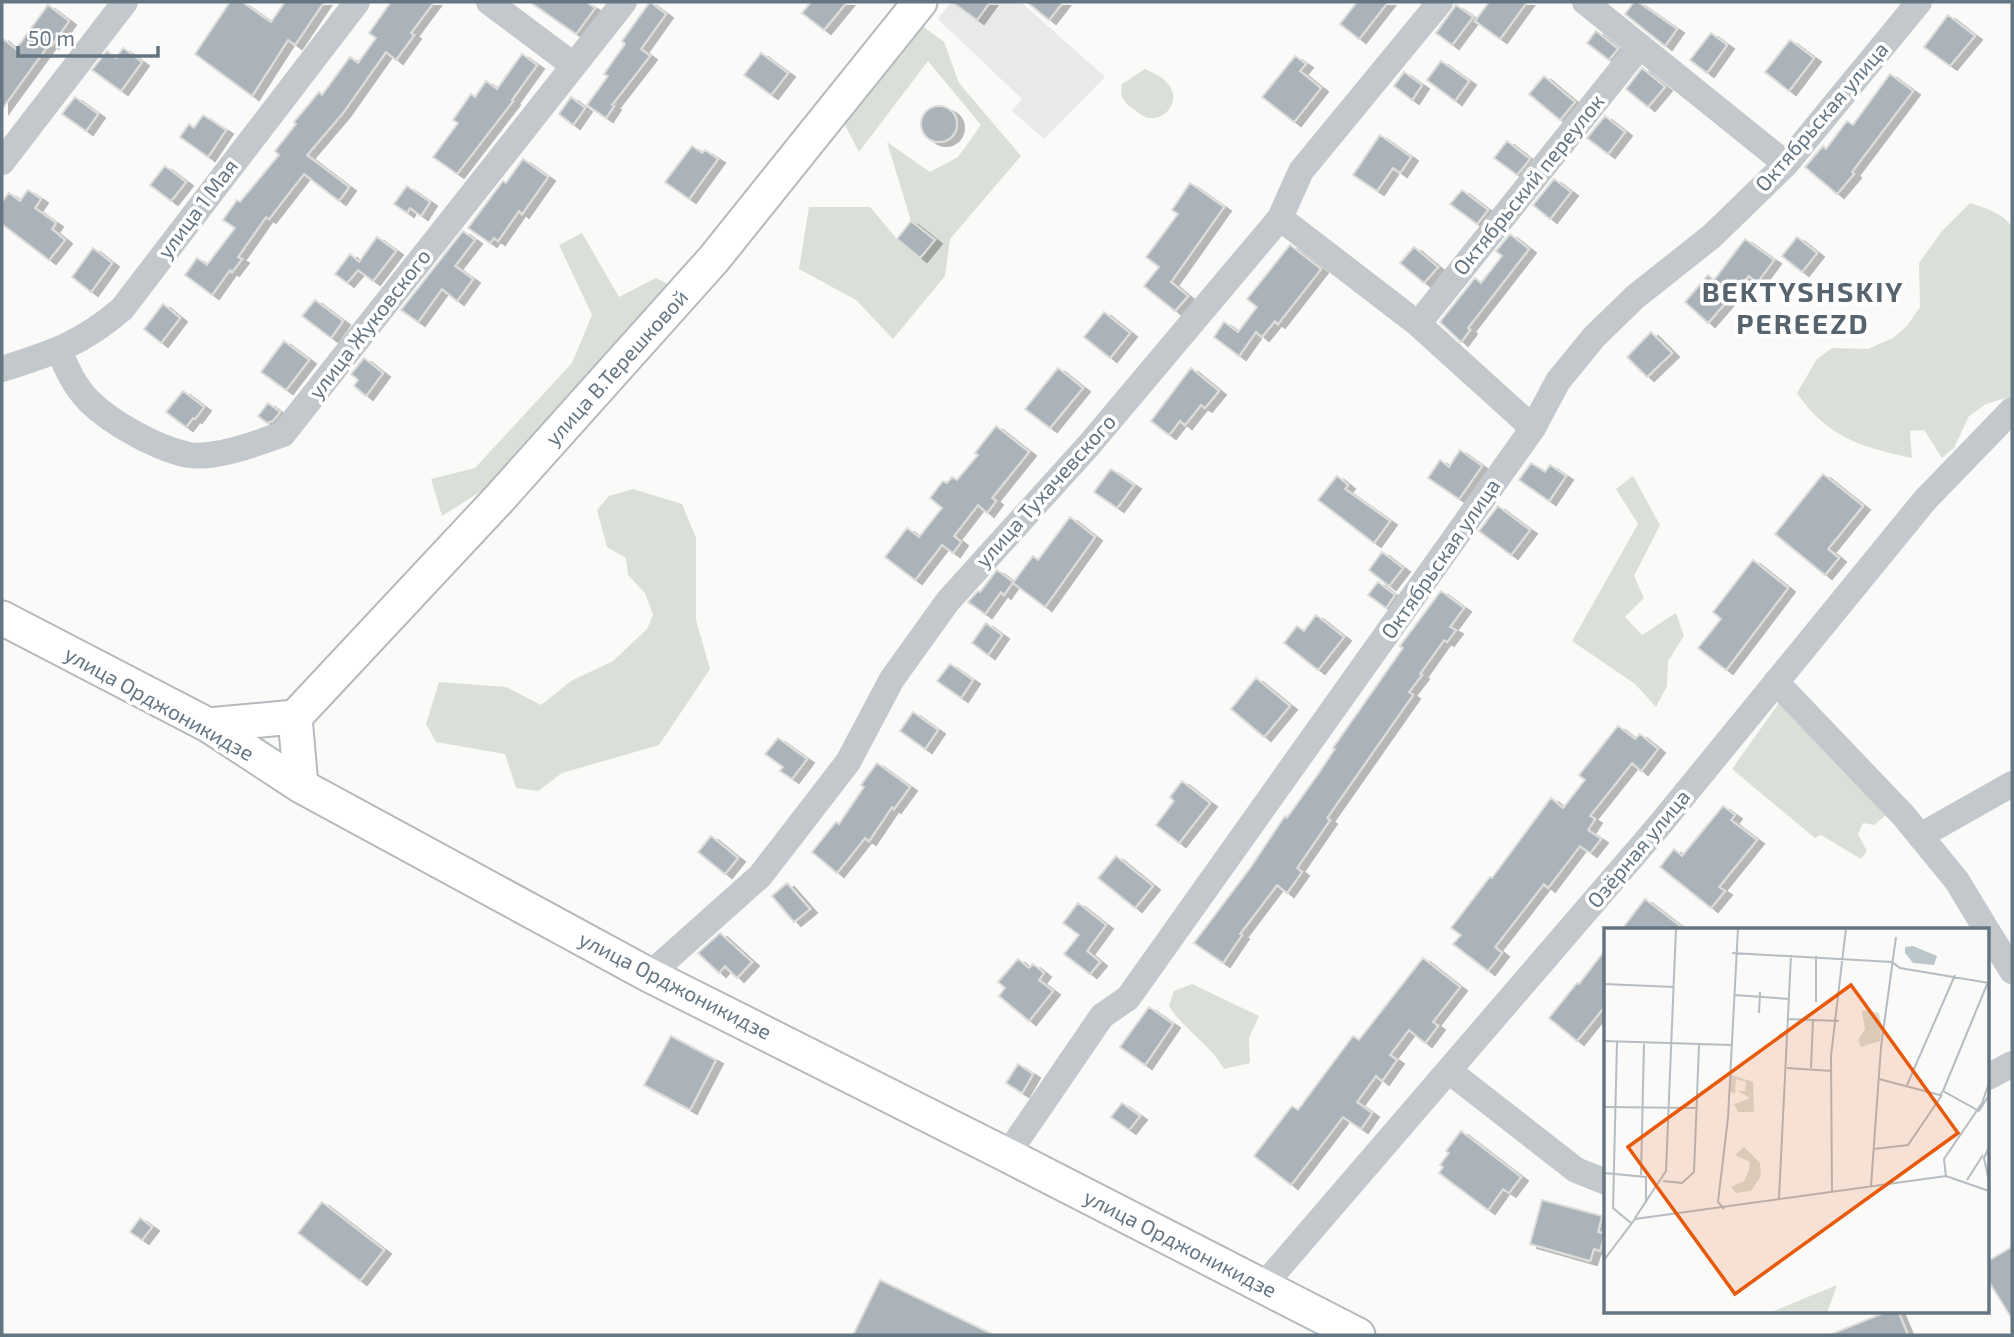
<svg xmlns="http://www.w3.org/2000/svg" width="2014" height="1337" font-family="'Exo 2',sans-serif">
<defs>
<filter id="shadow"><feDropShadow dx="7" dy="4" stdDeviation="0" flood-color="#0004"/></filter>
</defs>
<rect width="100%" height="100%" fill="#fafaf8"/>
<path fill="#e8e9e9" d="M951,2h70l84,75 -61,62 -32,-28 10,-12 -84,-80z"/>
<path fill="#dadfd7" d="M913,19l31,23 15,41 62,73 -71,83 -5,37 -52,63 -37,-39 -57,-31 10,-62h61l27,32 23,19 14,-17 -23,-20 -24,-79 43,30 28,-15 23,-32 -53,-64 -69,91 -22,-42z
M1145,69c8,4 18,8 23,15 13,14 0,36 -18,34 -7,0 -13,-7 -19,-11 -9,-6 -11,-12 -9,-23z
M1970,203c15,5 33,10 42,24v169l-26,8 -17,12 -15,32 -12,10 -18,-28 -14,1 2,27c-51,-11 -84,-20 -115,-65l20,-34 15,-11 36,1 25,-11 14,-12 13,-19 -1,-44 23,-32z
M582,233l37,64 37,-19 19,10 -170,188 -63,40 -11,-37 44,-11 97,-105 20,-48 -33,-70z
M1633,476l27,49 -26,51 10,22 -19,19 17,18 34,-22 8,23 -16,25 -1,25 -11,21 -21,-23 -63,-43 66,-117 -22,-35z
M633,489l49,15 14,34v82l14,49 -51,76 -97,28 -24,18 -22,-3 -11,-34 -69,-12 -10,-18 13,-42 67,5 35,18 30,-24 42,-20 34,-32 6,-14 -8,-22 -17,-18 -2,-17 -19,-11 -10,-37 12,-14z
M1781,700l110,111 -17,14 -11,-2 -5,11 9,17 -6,8 -40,-24 -6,3 -83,-69z
M1192,984l67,32 -10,22 1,25 -26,6c-14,-25 -40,-39 -55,-63l5,-15z"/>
<path fill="#aab3b9" stroke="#dcdcda" stroke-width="2" filter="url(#shadow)" d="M230,2h12l29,20 14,-20h39l-29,43 -7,-5 -36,56 -57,-42z
M391,2h43l-23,31 3,2 -18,25 -10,-8 -43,61 -36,42 42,32 -10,14 -35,-27 -35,45 -3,-2 -28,40 4,2 -10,13 -2,-2 -18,25 -27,-20 12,-17 10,7 28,-37 -12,-8 14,-20 3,2 39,-47 -4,-4 21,-27 -2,-2 25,-30 3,3 28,-38 8,6 18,-25 -7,-5z
M530,2h56l9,6 -19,26z
M650,2l16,12 -25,35 9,7 -38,49 2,1 -8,12 -19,-13 21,-29 -4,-2 21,-30 -3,-3z
M811,2h36l-23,28 -22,-17z
M952,2h38l-13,18z
M1027,2h36l-14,18z
M1357,2h31l-29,37 -19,-15z
M1489,2h38l-27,37 -25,-18z
M1634,2h4l39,27 -12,17 -40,-32z
M48,5l21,16 -17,24 -2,-2 -48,66v-71l14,11z
M1456,5l17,12 -21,28 -16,-12z
M1948,15l27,21 -25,30 -26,-19z
M1596,31l22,18 -9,11 -22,-17z
M1711,33l16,12 -20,28 -17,-13z
M1790,40l24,18 -25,33 -24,-19z
M123,48l19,14 -21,29 -29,-21 15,-19 9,7z
M761,53l27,20 -17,22 -27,-20z
M522,54l15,11 -25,35 1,1 -56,73 -24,-17 25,-34 -5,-3 18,-26 4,3 11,-16 11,8z
M1295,56l11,8 -6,7 21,17 -27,34 -32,-25z
M1441,61l28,20 -14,20 -28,-21z
M1642,68l23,19 -17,20 -22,-18z
M1404,72l18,13 -10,15 -18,-14z
M1890,74l23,17 -61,81 2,2 -17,20 -32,-27 18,-21 3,3 21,-28 6,4z
M1544,76l31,26 -15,18 -31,-26z
M75,97l23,17 -12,17 -24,-17z
M571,97l14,11 -12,17 -14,-11z
M921 124a18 18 0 1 1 36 0a18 18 0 1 1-36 0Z
M203,115l23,15 -18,27 -28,-20 9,-13 5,4z
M1605,116l20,16 -17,22 -21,-16z
M1380,135l31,22 -11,16 -7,-5 -16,23 -24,-16z
M1507,141l23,18 -13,16 -23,-17z
M692,146l10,7 3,-3 13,9 -29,40 -24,-17z
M523,159l25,18 -26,37 -3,-3 -21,30 -4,-3 -4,5 -22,-15 35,-47 3,2z
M165,166l21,16 -15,19 -21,-16z
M1554,179l17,13 -21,27 -17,-14z
M1190,183l34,24 -53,75 17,14 -13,15 -31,-25 15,-19 -13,-10 32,-43 -6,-4z
M407,186l23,16 -9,14 -11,-8 -3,5 -13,-9z
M28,190l13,9 -6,9 21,15 -4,6 13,11 -16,20 -47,-36v-22l7,-9 11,8z
M1462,190l26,20 -11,14 -27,-20z
M911,221l24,19 -15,18 -23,-19z
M463,231l12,9 -20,26 18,13 -16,22 -15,-12 -24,33 -17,-12z
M1510,234l19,15 -61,79 2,2 -9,12 -21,-20 35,-44 6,5 21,-27 -6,-5z
M377,237l19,14 -23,30 -15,-11 -11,13 -12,-9 15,-20 9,8z
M1797,237l20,16 -15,19 -20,-16z
M1745,239l29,21 -17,23 -8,-7 -41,47 -23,-21 23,-27 6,5z
M1290,245l31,24 -43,55 -3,-3 -13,16 -6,-5 -17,24 -25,-19 10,-15 14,10 19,-25 -10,-8z
M1414,247l24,20 -14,16 -24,-20z
M93,248l19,15 -21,29 -19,-15z
M315,300l28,21 -12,17 -29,-22z
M163,304l17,14 -19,25 -17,-14z
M1104,312l26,21 -20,25 -26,-21z
M1651,332l21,21 -25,24 -20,-20z
M284,341l25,19 -23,30 -25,-18z
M364,358l19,15 -17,23 -12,-10 4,-6 -7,-6z
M1058,368l25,20 -33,40 -25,-19z
M1191,368l28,23 -14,17 -4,-3 -16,20 -5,-4 -11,14 -18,-14z
M183,391l21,16 -9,12 -2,-1 -7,9 -20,-15z
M268,403l12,9 -7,9 -6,2 -9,-7z
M996,426l33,26 -37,46 4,3 -9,12 -9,-8 -24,31 7,6 -8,11 -11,-8 -27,35 -30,-23 22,-29 12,9 23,-29 -12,-10 13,-17 4,2 5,-6 5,3 21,-25 -3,-2z
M1460,450l22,16 -23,33 -31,-21 12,-18 9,7z
M1531,463l14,9 5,-7 16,11 -17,25 -30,-21z
M1111,469l23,16 -17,23 -23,-16z
M1823,474l40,32 -35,43 11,9 -14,17 -50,-41z
M1337,476l11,9 -3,4 45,32 -16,22 -56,-43z
M1498,506l32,24 -19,25 -32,-24z
M1070,517l25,20 -50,70 -32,-24 20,-27 5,4z
M1382,552l21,16 -14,18 -20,-16z
M1753,560l35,28 -62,82 -28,-22 23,-29 -8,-7z
M997,570l16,12 -9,13 -3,-3 -16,22 -17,-12 10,-11 2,1z
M1378,582l17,13 -9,13 -18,-13z
M1441,591l23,17 -14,19 6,3 -9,12 -3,-2 -24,34 2,1 -13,17 4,3 -86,123 3,2 -33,48 5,4 -15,21 -10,-8 -37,49 2,1 -19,28 -29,-20 57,-76 34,-51 2,2 32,-45 16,-24 -2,-1 70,-100 -3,-2z
M1316,615l28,22 -26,33 -34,-27 13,-17 7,5z
M986,623l16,12 -14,20 -16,-12z
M950,664l23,16 -12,18 -24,-17z
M1256,678l34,28 -26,31 -33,-28z
M913,712l25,18 -13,19 -25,-18z
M1618,726l17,13 5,-5 18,15 -17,22 -9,-8 -42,53 5,3 -7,11 13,9 -11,14 -10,-7 -32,42 -4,-4 -49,63 7,6 -14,18 -35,-27 8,-9 -10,-7 39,-51 2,1 59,-80 12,10 22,-28 -6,-5z
M778,738l29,21 -15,20 -12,-8 3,-4 -18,-13z
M877,763l33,24 -16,22 -2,-2 -23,34 -4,-3 -28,35 -25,-21 24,-30 3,2 25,-37 -3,-2z
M1182,781l28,22 -31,40 -23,-18 18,-24 -4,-4z
M1723,806l12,9 -4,5 26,20 -38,47 6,4 -14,17 -51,-41 14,-18 8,7z
M711,836l27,22 -13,16 -27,-22z
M1116,856l37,30 -18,22 -37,-30z
M787,883l23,26 -16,13 -22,-26z
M1645,899l39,30h-62z
M1078,903l28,22 -19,26 13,11 -10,12 -26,-20 15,-19 -16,-12z
M720,933l32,29 -15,16 -12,-12 -6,7 -21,-20z
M1606,949v56l-29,36 -28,-23 28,-35 2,1z
M1423,958l37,29 -27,35 5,4 -13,17 -16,-13 -19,25 7,5 -15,21 -6,-5 -19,26 15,11 -11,16 -18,-12 -52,68 -37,-29 38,-50 6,4 55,-74 6,4z
M1018,959l11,9 4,-4 11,9 -5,7 14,11 -24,30 -30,-25 6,-8 -7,-6z
M1149,1007l24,17 -28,41 -25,-18z
M671,1036l45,24 -26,50 -46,-25z
M1018,1064l15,10 -11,19 -16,-10z
M1122,1103l18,13 -11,14 -18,-13z
M1461,1131l60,46 -12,16 -6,-4 -15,21 -49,-37 4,-6 -3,-2 9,-12 -3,-2z
M1542,1200l60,16 -4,16 7,2 -5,17 -6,-2 -4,12 -60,-17z
M322,1202l62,48 -24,31 -62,-48z
M140,1218l12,9 -10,13 -12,-8z
M2012,1247v72l-24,-39v-19z
M880,1280l114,55h-141z
M1889,1311h9l10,24h-79z"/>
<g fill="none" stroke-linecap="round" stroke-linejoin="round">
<defs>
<path id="major" d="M2,618l206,107 93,61 348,189 358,180 351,180
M208,725l87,-8
M301,786l-6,-69 203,-217 215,-240 207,-258"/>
</defs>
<use href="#major" stroke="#b5babe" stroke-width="37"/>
<path stroke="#c3c8cc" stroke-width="26" d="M489,2l84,63
M1585,2l201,162
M2,162l123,-160
M1280,218l138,106 115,104
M1418,324l222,-278
M59,351c8,18 16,36 30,50 22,22 69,48 100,54 27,4 69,-12 94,-21l341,-432
M2,369c51,-16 79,-25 120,-60l235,-307
M1776,682l127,133 54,66 29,48
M1920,836l92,-52
M1988,932l24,39
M649,975l111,-99 88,-114 44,-83 56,-78 141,-156 191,-227 21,-47 139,-169
M1449,1071l127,99 30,12
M1988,1077l24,-13
M1007,1155l95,-139 26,-18 405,-570 25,-47 36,-44 41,-40 77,-61 74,-72 133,-162
M1263,1286l395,-459 267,-327 87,-90"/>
<use href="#major" stroke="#fff" stroke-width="33"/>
</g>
<g text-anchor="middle" stroke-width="7" stroke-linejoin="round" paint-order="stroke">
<g font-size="21" fill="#657683" stroke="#fff">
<text transform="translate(1822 117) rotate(-49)" y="7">Октябрьская улица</text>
<text transform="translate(1529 185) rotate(-51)" y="7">Октябрьский переулок</text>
<text transform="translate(198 209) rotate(-53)" y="7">улица 1 Мая</text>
<text transform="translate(370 324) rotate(-52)" y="7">улица Жуковского</text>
<text transform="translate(617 368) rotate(-48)" y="7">улица В.Терешковой</text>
<text transform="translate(1046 491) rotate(-48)" y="7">улица Тухачевского</text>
<text transform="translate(1441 559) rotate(-55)" y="7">Октябрьская улица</text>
<text transform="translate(159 704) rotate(29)" y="7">улица Орджоникидзе</text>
<text transform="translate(1639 849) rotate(-50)" y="7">Озёрная улица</text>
<text transform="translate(675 986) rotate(27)" y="7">улица Орджоникидзе</text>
<text transform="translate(1180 1244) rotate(27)" y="7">улица Орджоникидзе</text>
</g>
<g font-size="28" font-weight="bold" letter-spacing="2" fill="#57646e" stroke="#fff">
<text x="1803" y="302">BEKTYSHSKIY<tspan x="1803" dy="32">PEREEZD</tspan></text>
</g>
</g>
<g transform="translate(1604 928)">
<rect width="385" height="385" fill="#fafaf8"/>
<path d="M264,82l11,3 3,16 -2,12 -19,6 -3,-7 7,-11 -3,-18zM127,147l22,7 1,30h-16l-4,-8 16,-6 -12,-7h7l1,-9 -10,-3 -1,15 -6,-3zM140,219l16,16 1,13 -10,15 -15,2 -5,-6 13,-6 5,-11 1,-8 -15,-7zM233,357l-10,28h-58z" fill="#dadfd7"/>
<path d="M309,18l24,10 -3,9 -21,-2 -8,-10v-6z" fill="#bbc7cb"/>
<path fill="none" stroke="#b5bdc2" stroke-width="2" d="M128,25l160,9 8,6 89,15M0,56l70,3M131,67l54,4M212,74v-46M155,85l1,-21M184,91l51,2M0,113l127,4M13,114l-4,166 18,15M183,140l45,3M207,140l2,-48M275,151l61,16 3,-4 36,20 10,-16M303,157l48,-110M339,163l45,-109M0,179l93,1M385,219l-5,11 5,23M270,221l34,-4 34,-50M0,245l42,4v26M37,247l3,-131M342,248l-2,-17 38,-56 7,-20M363,252l16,-25M59,253l19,2 12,-11 5,-127M267,258l10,-139 15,-110M228,264l-1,-136 15,-128M175,270l12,-243M120,281l-6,-7 10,-84 10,-190M31,290l31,-47 10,-243M0,332l31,-41 311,-43 43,15"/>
<path fill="#e8590c" fill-opacity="0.15" stroke="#e8590c" stroke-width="3.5" d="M247,57l107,148 -223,161 -107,-147z"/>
<rect width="385" height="385" fill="none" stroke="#657683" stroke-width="3.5"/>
</g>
<rect width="2014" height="1337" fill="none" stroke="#657683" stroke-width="7"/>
<path d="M18 46v10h140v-10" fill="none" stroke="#657683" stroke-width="3.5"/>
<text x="28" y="46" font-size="21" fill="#657683" stroke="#ffffff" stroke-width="5" paint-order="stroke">50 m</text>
</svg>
